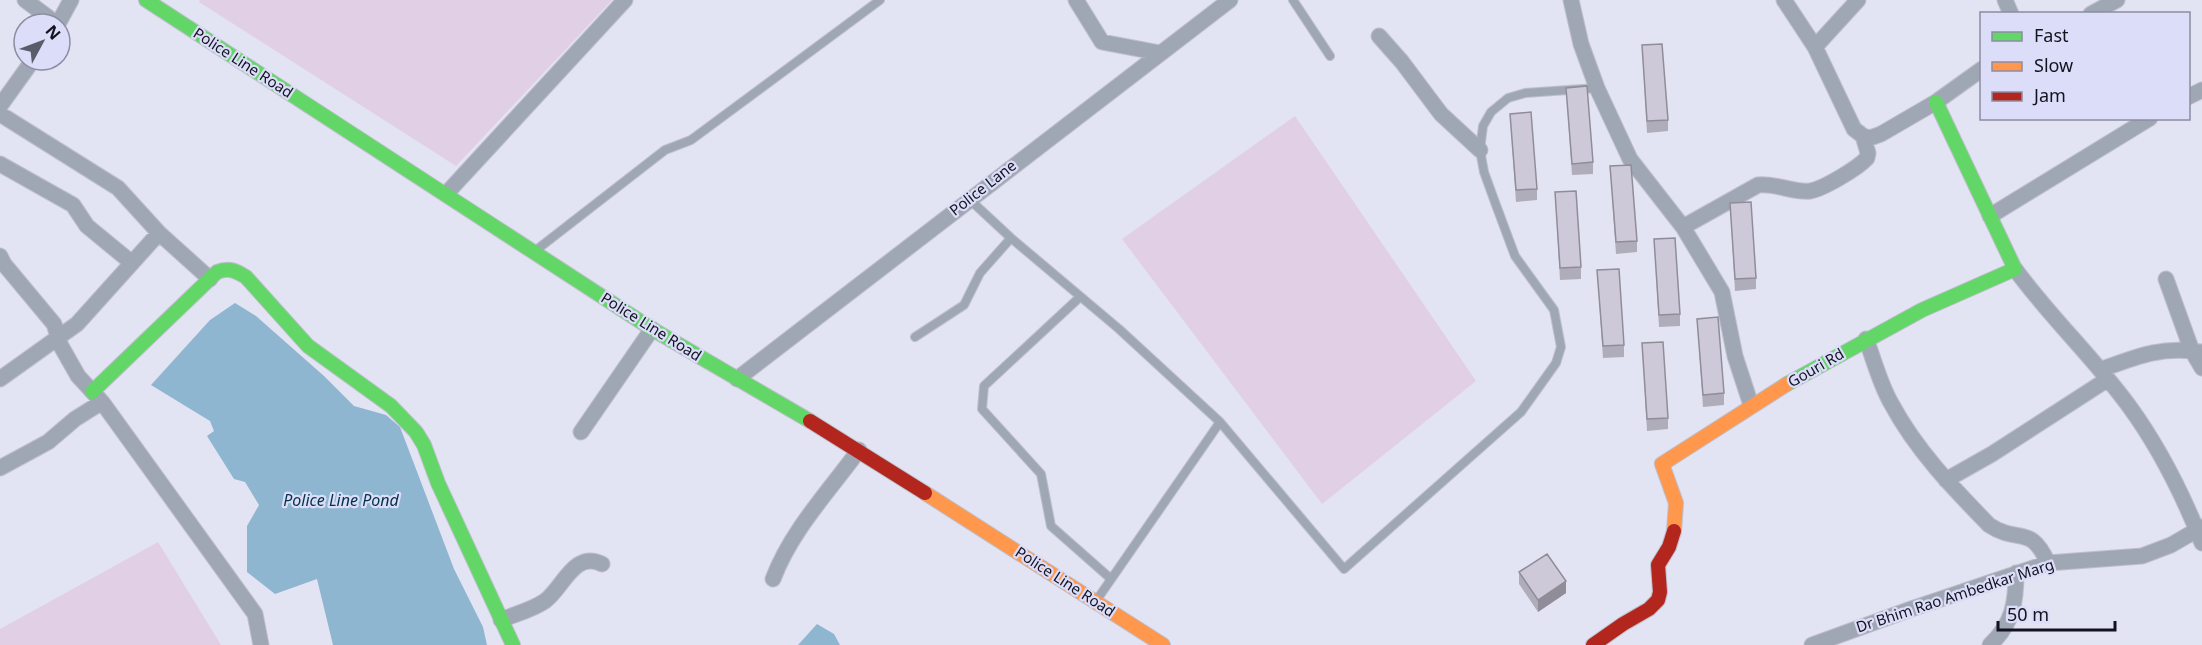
<svg xmlns="http://www.w3.org/2000/svg" width="2202" height="645" font-family="'Noto Sans',sans-serif">
<rect width="100%" height="100%" fill="#e2e3f3"/>
<path fill="#e1cfe6" d="M200,0h412l-156,166 -257,-164z
M1295,116l181,265 -154,123 -200,-265z
M158,542l63,103h-221v-16z"/>
<path fill="#8fb6d0" d="M235,303l21,13 68,60 30,30 32,9 14,12 54,142 29,58 4,18h-154l-16,-66 -42,15 -28,-22v-46l12,-21 -14,-23 -11,-3 -27,-43 7,-5 -4,-10 -59,-36 59,-65z
M817,624l17,10 6,11h-42z"/>
<g fill="none" stroke-linecap="round" stroke-linejoin="round">
<defs>
<path id="lane" d="M1293,0l37,56
M969,199l42,39 108,91 101,93 124,147 177,-157 35,-49 5,-16 -7,-37 -39,-54 -19,-51 -12,-33 -4,-22 3,-24 8,-14 17,-14 17,-5 72,-5
M535,251l130,-101 26,-10 189,-140
M1080,297l-96,89 -2,23 59,65 10,52 59,52
M915,337l49,-32 16,-32 31,-35
M1096,601l124,-179"/>
<path id="street" d="M25,0l32,24
M1076,0l26,42 58,11
M1571,0l10,44 16,44 33,71 53,68 39,65 13,64 16,49
M1784,0l31,47 39,82 9,7 7,2 11,-4 55,-32 46,-33
M2005,0l6,14
M2091,14l26,-14
M58,24l13,-24
M1379,36l23,26 39,52 39,36
M1815,47l43,-47
M2188,97l14,-7
M0,106l33,-46
M0,114l118,74 41,45 51,46
M0,164l73,41 14,21 45,37
M446,194l179,-194
M1990,216l160,-98
M1683,227l75,-42c18,-2 36,8 52,6 13,-2 48,-23 57,-33l1,-5 -5,-17
M0,256l4,8 50,60 7,22 17,30 24,26 153,212 6,31
M2015,269c35,48 79,89 114,137 30,41 54,89 73,137
M2166,279l26,72 10,17
M1866,339c8,21 14,45 25,64 25,47 62,85 98,122 30,20 41,-2 59,38
M2100,370c38,-14 61,-24 102,-18
M0,379l77,-55 82,-91
M737,379l493,-379
M581,432l71,-103
M0,468l48,-26 27,-23 27,-17
M1946,480l46,-26 116,-75
M773,579c18,-48 56,-88 86,-129
M501,620c14,-6 31,-10 44,-19 18,-13 29,-51 57,-37
M1812,645l99,-36 137,-46 94,-7 29,-11 31,-18
M1990,645c23,-22 26,-42 26,-72"/>
<path id="fast" d="M146,0l506,329 158,92
M1787,384l135,-74 93,-41 -79,-167
M92,392l125,-120c12,-5 19,-1 29,5l62,69 83,60 25,26 8,13 14,38 75,162"/>
<path id="slow" d="M925,493l238,152
M1674,531l2,-28 -14,-39 125,-80"/>
<path id="jam" d="M810,421l115,72
M1593,645l30,-21 26,-15 9,-9 2,-8 -2,-27 11,-18 5,-16"/>
</defs>
<use href="#lane" stroke="#bebfcb" stroke-width="10"/>
<use href="#street" stroke="#bebfcb" stroke-width="17"/>
<use href="#fast" stroke="#bebfcb" stroke-width="16"/>
<use href="#slow" stroke="#bebfcb" stroke-width="16"/>
<use href="#jam" stroke="#bebfcb" stroke-width="16"/>
<use href="#lane" stroke="#a0a7b4" stroke-width="8"/>
<use href="#street" stroke="#a0a7b4" stroke-width="15"/>
<use href="#fast" stroke="#63d668" stroke-width="14"/>
<use href="#slow" stroke="#ff974d" stroke-width="14"/>
<use href="#jam" stroke="#b3261e" stroke-width="14"/>
</g>
<path fill="#b0adbb" d="M1642,45l26,75v11l-21,2z
M1566,88l27,74v12l-21,1z
M1510,114l27,75v11l-21,2z
M1610,166l27,75v11l-21,2z
M1555,192l26,75v12l-21,1z
M1730,203l26,75v11l-21,2z
M1654,239l26,75v12l-21,1z
M1597,270l27,75v12l-21,1z
M1697,319l27,74v12l-21,2z
M1642,343l26,75v11l-21,2z
M1519,572l47,21 -28,19 -19,-28z"/>
<path fill="#908d98" d="M1566,581v12l-28,19v-12z"/>
<path fill="#cdc9d9" stroke="#908d98" stroke-width="1.5" d="M1662,44l6,76 -21,1 -5,-76z
M1587,86l6,76 -21,2 -6,-76z
M1531,112l6,77 -21,1 -6,-76z
M1631,165l6,76 -21,1 -6,-76z
M1576,191l5,76 -21,1 -5,-76z
M1751,202l5,76 -21,1 -5,-76z
M1675,238l5,76 -21,1 -5,-76z
M1619,269l5,76 -21,1 -6,-76z
M1718,317l6,76 -21,2 -6,-76z
M1663,342l5,76 -21,1 -5,-76z
M1547,554l19,27 -28,19 -19,-28z"/>
<g text-anchor="middle" stroke-width="4.5" stroke-linejoin="round" paint-order="stroke">
<g font-size="15" fill="#13131f" stroke="#dcddf9">
<text transform="translate(243 63) rotate(33)" y="5">Police Line Road</text>
<text transform="translate(983 188) rotate(-38)" y="5">Police Lane</text>
<text transform="translate(651 327) rotate(32)" y="5">Police Line Road</text>
<text transform="translate(1816 368) rotate(-30)" y="5">Gouri Rd</text>
<text transform="translate(1065 582) rotate(33)" y="5">Police Line Road</text>
<text transform="translate(1955 596) rotate(-18)" y="5">Dr Bhim Rao Ambedkar Marg</text>
</g>
<g font-size="16" font-style="italic" fill="#033349" stroke="#dcddf9">
<text x="341" y="506">Police Line Pond</text>
</g>
</g>
<rect x="1980" y="12" width="210" height="108" fill="#dcddf9" stroke="#8c8ca2" stroke-width="1.5"/>
<rect x="1992" y="32" width="30" height="9" fill="#63d668" stroke="#8c8ca2" stroke-width="1.5"/>
<text x="2034" y="42" font-size="18" fill="#13131f">Fast</text>
<rect x="1992" y="62" width="30" height="9" fill="#ff974d" stroke="#8c8ca2" stroke-width="1.5"/>
<text x="2034" y="72" font-size="18" fill="#13131f">Slow</text>
<rect x="1992" y="92" width="30" height="9" fill="#b3261e" stroke="#8c8ca2" stroke-width="1.5"/>
<text x="2034" y="102" font-size="18" fill="#13131f">Jam</text>
<g transform="translate(42 42) rotate(49)"><circle r="28" fill="#dcddf9" stroke="#8c8ca2" stroke-width="1.5"/>
<path d="M0-4.5L10 22L0 15L-10 22Z" fill="#5b5c69"/>
<text y="-9" font-size="16" font-weight="bold" text-anchor="middle" fill="#13131f">N</text>
</g>
<path d="M1998 621v9h117v-9" fill="none" stroke="#13131f" stroke-width="3"/>
<text x="2007" y="621" font-size="18" fill="#13131f" stroke="#dcddf9" stroke-width="4.5" paint-order="stroke">50 m</text>
</svg>
